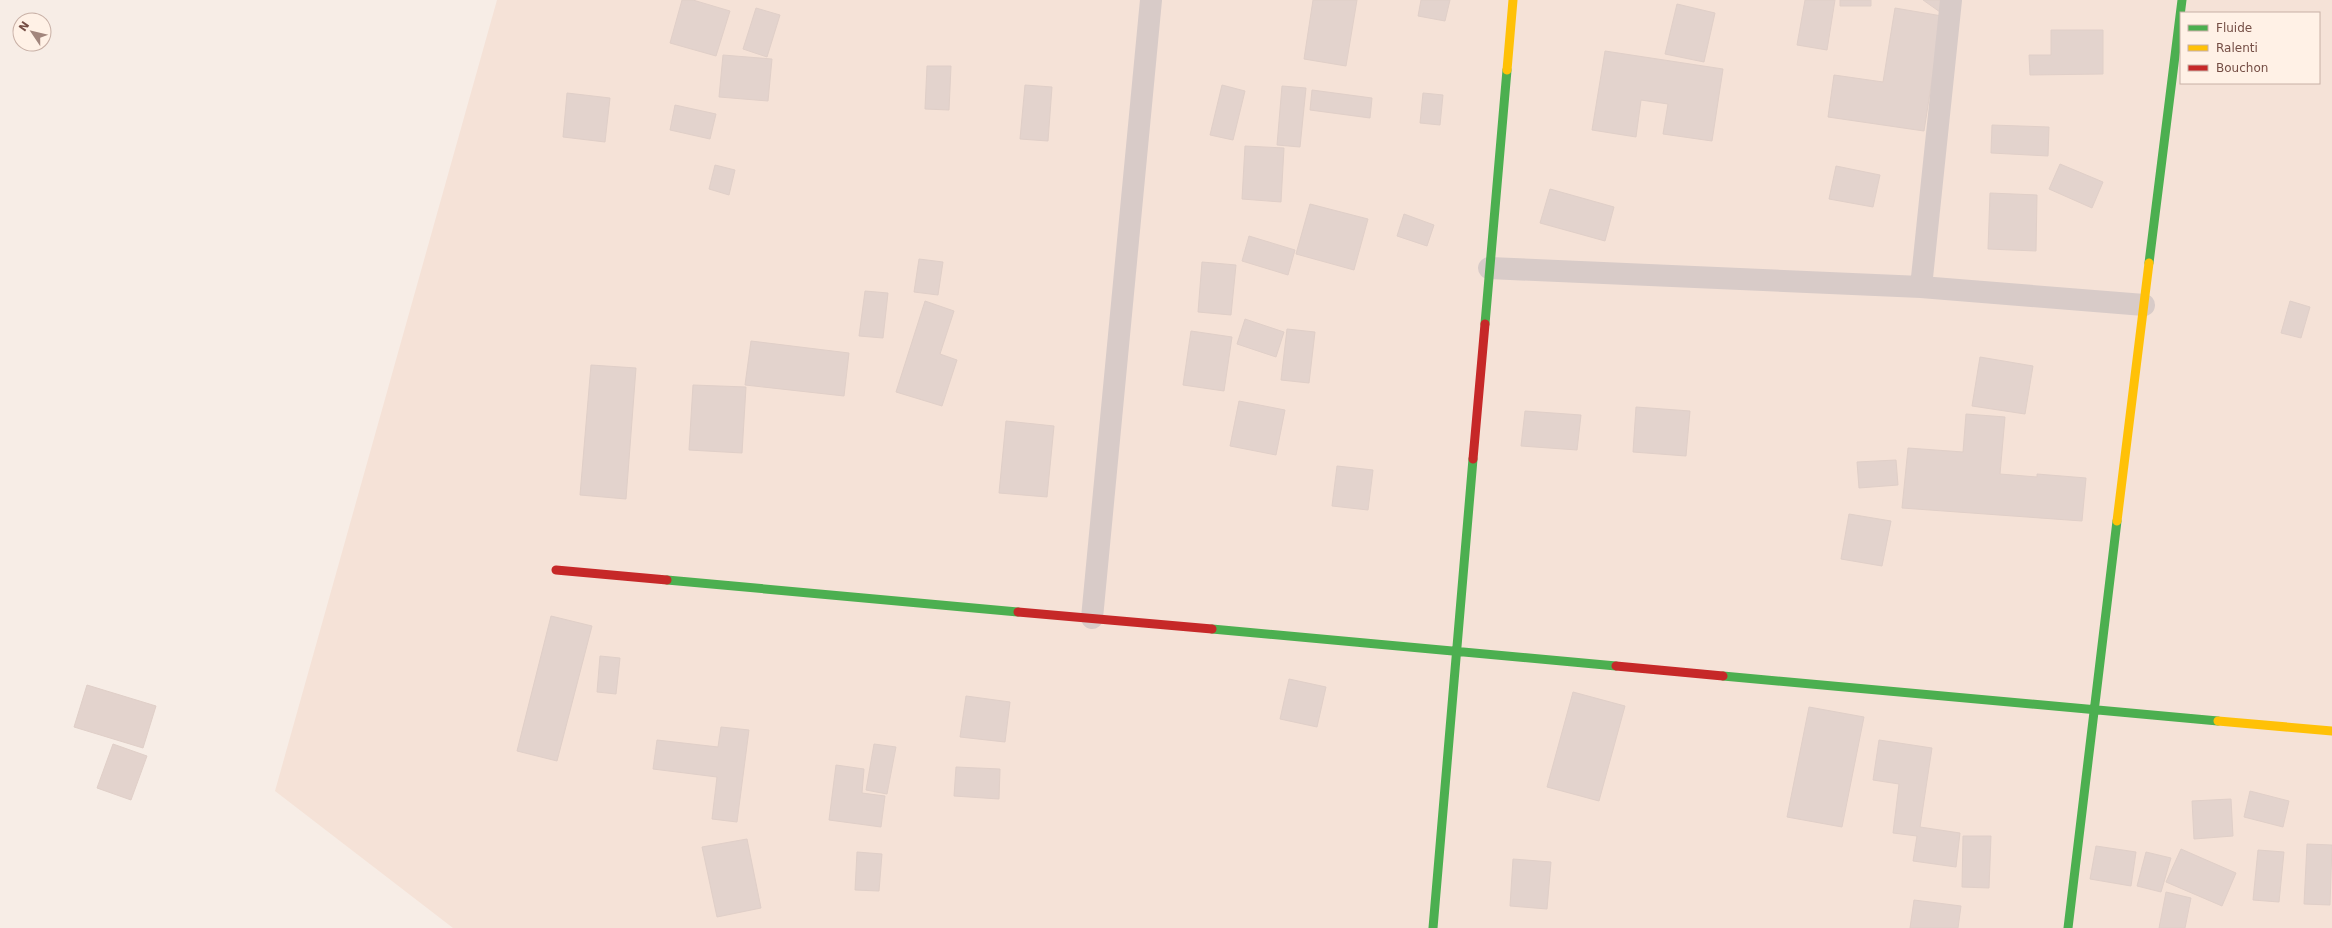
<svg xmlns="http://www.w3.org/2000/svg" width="2332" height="928" font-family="'DejaVu Sans',sans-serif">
<rect width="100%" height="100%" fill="#f7ede6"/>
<path fill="#f5e2d7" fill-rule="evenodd" d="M497,0h1835v928h-1879l-178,-137zM2181,13h138v70h-138z"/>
<path fill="#e3d3cd" stroke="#e0cfc8" d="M682,0h11l37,11 -14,45 -46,-13z
M1313,0h44l-11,66 -42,-7z
M1421,0h29l-5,21 -27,-5z
M1805,0h30l-8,50 -30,-5z
M1840,0h31v6h-31z
M1923,0h26l-9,12z
M1677,4l38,9 -11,49 -39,-8z
M756,8l24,7 -13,42 -24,-8z
M1895,8l47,8 -18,115 -96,-14 6,-42 49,7z
M2051,30h52v44l-73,1 -1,-20h22z
M1605,51l118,18 -11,72 -49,-7 5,-30 -27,-4 -5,37 -44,-7z
M723,55l49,4 -4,42 -49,-4z
M927,66h24l-2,44 -24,-1z
M1025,85l27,2 -4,54 -28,-2z
M1222,85l23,6 -12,49 -23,-5z
M1282,86l24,2 -6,59 -23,-2z
M1312,90l60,8 -2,20 -60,-8z
M567,93l43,5 -5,44 -42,-5z
M1423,93l20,2 -3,30 -20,-2z
M675,105l41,9 -6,25 -40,-9z
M1992,125l57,2 -1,29 -57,-3z
M1245,146l39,2 -3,54 -39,-3z
M2060,164l43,18 -11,26 -43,-19z
M715,165l20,5 -6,25 -20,-6z
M1836,166l44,9 -7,32 -44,-8z
M1550,189l64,18 -9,34 -65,-18z
M1990,193l47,2 -1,56 -48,-2z
M1310,204l58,15 -14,51 -58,-16z
M1404,214l30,11 -7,21 -30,-10z
M1249,236l46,14 -7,25 -46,-14z
M919,259l24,3 -5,33 -24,-3z
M1202,262l34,3 -5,50 -33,-3z
M865,291l23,2 -5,45 -24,-2z
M925,301l29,10 -14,43 17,6 -15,46 -46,-14z
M2290,301l20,6 -9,31 -20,-5z
M1245,319l39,13 -8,25 -39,-13z
M1287,329l28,3 -6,51 -28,-3z
M1191,331l41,6 -8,54 -41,-6z
M751,341l98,12 -5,43 -99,-11z
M1980,357l53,9 -8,48 -53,-8z
M591,365l45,3 -10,131 -46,-4z
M693,385l53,2 -4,66 -53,-3z
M1239,401l46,9 -9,45 -46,-9z
M1636,407l54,4 -4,45 -53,-4z
M1525,411l56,4 -4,35 -56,-4z
M1966,414l39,3 -5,57 37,3v-3l49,4 -4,43 -180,-13 6,-60 55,4z
M1006,421l48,5 -7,71 -48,-4z
M1896,460l2,25 -39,3 -2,-26z
M1337,466l36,4 -5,40 -36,-4z
M1849,514l42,7 -9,45 -41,-7z
M551,616l41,10 -35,135 -40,-10z
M600,656l20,2 -4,36 -19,-2z
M1289,679l37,8 -9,40 -37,-8z
M87,685l69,21 -13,42 -69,-21z
M1573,692l52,14 -26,95 -52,-14z
M966,696l44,6 -5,40 -45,-5z
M1809,707l55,10 -22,110 -55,-10z
M721,727l28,3 -12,92 -25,-3 5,-42 -64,-8 4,-29 61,7z
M1879,740l53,8 -12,79 40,6 -4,34 -43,-6 4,-25 -24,-3 6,-49 -26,-4z
M113,744l34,12 -16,44 -34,-12z
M874,744l22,3 -9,47 -21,-4z
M836,765l28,4 -2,24 23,3 -4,31 -52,-7z
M956,767l44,2 -1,30 -45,-3z
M2250,791l39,10 -6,26 -39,-10z
M2231,799l2,37 -39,3 -2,-38z
M1963,836h28l-2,52 -27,-1z
M747,839l14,69 -44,9 -15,-70z
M2307,844l25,1 -2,60 -26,-1z
M2096,846l40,6 -5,34 -41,-7z
M2181,849l55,24 -14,33 -56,-24z
M2258,850l26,2 -5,50 -26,-2z
M857,852l25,2 -3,37 -24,-1z
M2146,852l25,6 -10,34 -24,-6z
M1513,859l38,3 -4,47 -37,-3z
M2166,892l25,6 -6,30h-26z
M1914,900l47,6 -3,22h-48z"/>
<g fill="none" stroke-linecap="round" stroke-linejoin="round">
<path stroke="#d8cbc8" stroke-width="22" d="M1489,268l432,19 223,18
M1921,287l30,-287
M1092,618l59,-618"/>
<path stroke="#4caf50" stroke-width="9" d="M2149,263l33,-263
M1485,324l22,-254
M667,580l351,32
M1212,629l404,37
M1723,676l495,45
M1433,928l40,-469
M2068,928l49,-407"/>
<path stroke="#ffc107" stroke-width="9" d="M1507,70l6,-70
M2117,521l32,-258
M2218,721l114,10"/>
<path stroke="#c62828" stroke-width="9" d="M1473,459l12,-135
M556,570l111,10
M1018,612l194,17
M1616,666l107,10"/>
</g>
<rect x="2180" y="12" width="140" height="72" fill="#fff1e6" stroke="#c8b0a6"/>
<rect x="2188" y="25" width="20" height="6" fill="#4caf50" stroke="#c8b0a6"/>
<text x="2216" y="32" font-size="12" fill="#754e45">Fluide</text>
<rect x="2188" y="45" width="20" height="6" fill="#ffc107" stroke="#c8b0a6"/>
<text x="2216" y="52" font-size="12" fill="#754e45">Ralenti</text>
<rect x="2188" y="65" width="20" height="6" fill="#c62828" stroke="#c8b0a6"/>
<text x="2216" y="72" font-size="12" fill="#754e45">Bouchon</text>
<g transform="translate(32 32) rotate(305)"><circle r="19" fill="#fff1e6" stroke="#c8b0a6"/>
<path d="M0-3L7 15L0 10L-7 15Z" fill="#a2867d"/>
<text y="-6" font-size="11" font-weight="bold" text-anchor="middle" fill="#754e45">N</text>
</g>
</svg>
